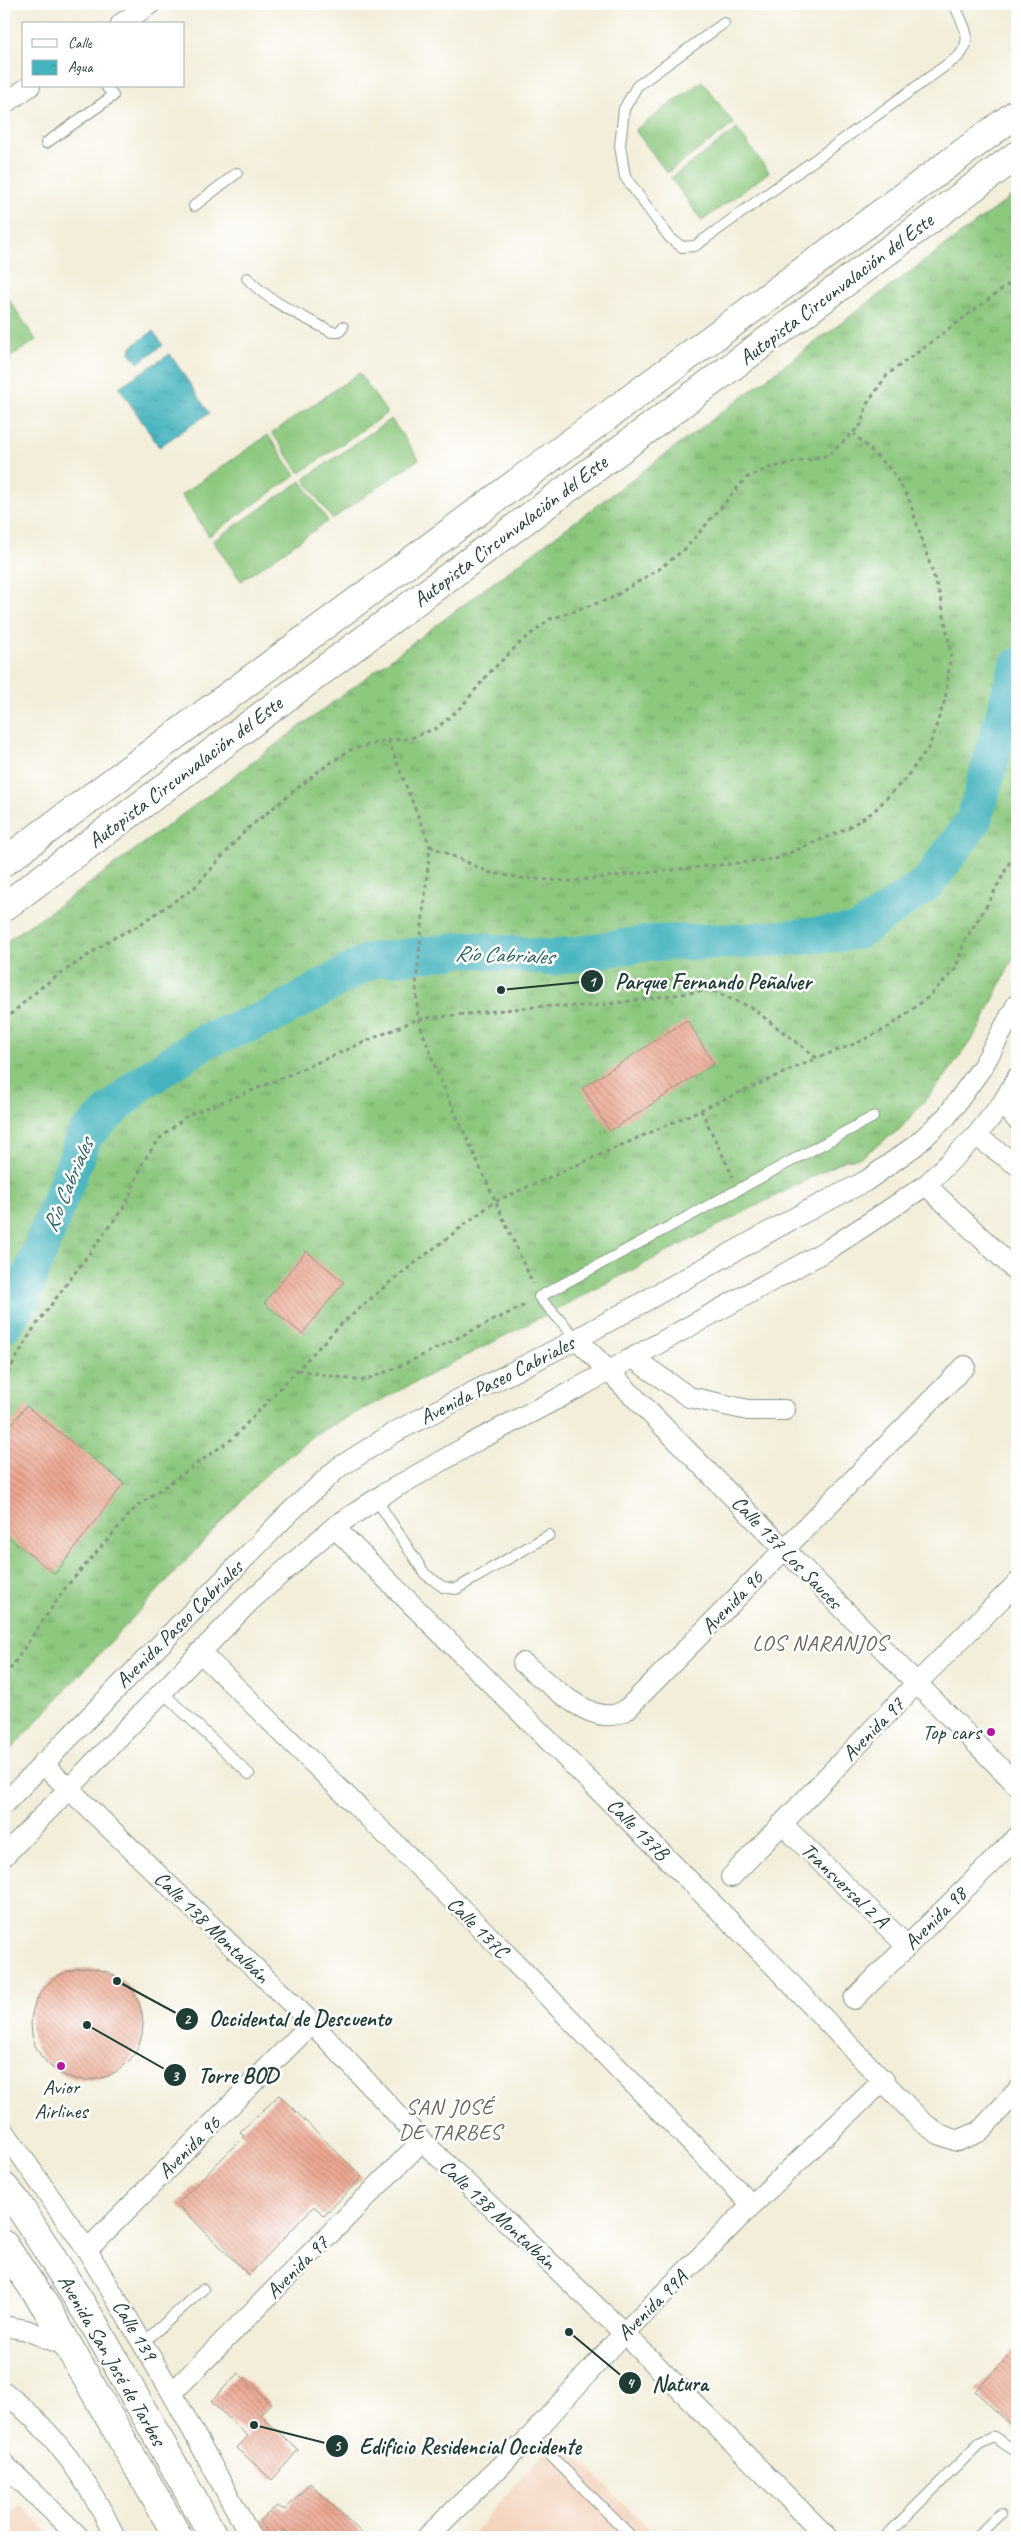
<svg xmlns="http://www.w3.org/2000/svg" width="1021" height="2541" font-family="Caveat,sans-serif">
<defs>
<pattern id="grass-tufts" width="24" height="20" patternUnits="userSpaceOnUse" patternTransform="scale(1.25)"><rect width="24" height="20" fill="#8cc87e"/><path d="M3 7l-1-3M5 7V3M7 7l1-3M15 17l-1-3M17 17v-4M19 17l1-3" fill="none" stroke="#72a468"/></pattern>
<pattern id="water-ripples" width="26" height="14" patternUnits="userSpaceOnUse" patternTransform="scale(1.25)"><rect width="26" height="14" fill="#45b4be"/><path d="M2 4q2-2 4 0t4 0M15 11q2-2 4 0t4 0" fill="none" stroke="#39949b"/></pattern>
<pattern id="building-back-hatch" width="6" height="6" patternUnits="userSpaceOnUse" patternTransform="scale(1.25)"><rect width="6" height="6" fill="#eca791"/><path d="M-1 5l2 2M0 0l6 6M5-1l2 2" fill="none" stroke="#bf8977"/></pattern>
</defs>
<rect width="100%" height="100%" fill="#fff"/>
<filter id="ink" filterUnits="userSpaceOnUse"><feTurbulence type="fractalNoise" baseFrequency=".02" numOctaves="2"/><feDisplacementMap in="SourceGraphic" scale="10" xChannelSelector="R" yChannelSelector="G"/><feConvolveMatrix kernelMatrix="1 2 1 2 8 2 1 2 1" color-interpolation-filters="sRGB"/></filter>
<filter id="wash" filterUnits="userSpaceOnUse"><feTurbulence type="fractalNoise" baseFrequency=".0096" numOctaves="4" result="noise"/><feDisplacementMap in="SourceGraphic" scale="20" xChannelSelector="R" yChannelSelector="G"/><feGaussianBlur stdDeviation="1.12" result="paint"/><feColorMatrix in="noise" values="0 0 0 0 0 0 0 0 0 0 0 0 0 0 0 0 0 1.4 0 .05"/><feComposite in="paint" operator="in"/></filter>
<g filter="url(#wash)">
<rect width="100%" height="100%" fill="#f3eeda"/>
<path fill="#f3d4be" d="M558,2437l98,100h-187z
M20,2504l32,33h-48v-17z"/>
<path fill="url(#grass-tufts)" stroke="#568259" d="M1017,192v758l-38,79 -34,48 -45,52 -39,28 -18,4 -526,272 -54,44 -259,280v-814l81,-56z"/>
<path fill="#8cc87e" stroke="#568259" d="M702,81l32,43 -67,49 -32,-43z
M737,129l32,43 -67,49 -31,-43z
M4,292l32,48 -32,21z
M359,373l28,40 -87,60 -28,-40z
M391,419l28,40 -87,60 -28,-40z
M268,435l28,40 -87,61 -28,-41z
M301,481l27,40 -87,60 -28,-40z"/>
<path fill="url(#water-ripples)" stroke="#327879" d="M153,331l10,14 -25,18 -8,-11 1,-5z
M170,354l39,59 -50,34 -40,-60z"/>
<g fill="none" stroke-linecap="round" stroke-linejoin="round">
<path stroke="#45b4be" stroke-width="36" d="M4,1325l17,-26 64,-164 54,-50 66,-44 69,-26 95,-54 99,-12 82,9 99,-15 97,-2 111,-9 71,-49 46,-63 43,-154"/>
</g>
<g id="blocks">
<path fill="url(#building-back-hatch)" d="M687,1020l27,44 -104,67 -28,-43z
M306,1251l38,31 -42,52 -38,-31z
M26,1406l98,77 -69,91 -51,-40v-100z
M31 2024a56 56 0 1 1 112 0a56 56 0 1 1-112 0Z
M279,2095l83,82 -38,39 -10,-10 -65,69 -72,-71 67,-68 -4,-4z
M1017,2347v84l-42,-40z
M238,2373l33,30 -11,12 38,35 -26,30 -35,-32 11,-12 -37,-34z
M310,2483l56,54h-75l-6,-7 -13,7 -13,-16 18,-15 8,4z"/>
</g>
</g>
<g filter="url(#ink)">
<use href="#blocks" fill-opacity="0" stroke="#899687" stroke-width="1"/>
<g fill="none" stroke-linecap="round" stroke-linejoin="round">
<defs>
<path id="lane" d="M724,23l-87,63 -13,23 -4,36 5,32 45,61 12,9 13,-1 264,-190c16,-18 3,-33 -5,-52
M46,143l67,-47 -7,-10
M194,206l43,-33
M247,278c23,25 55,38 85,54h7l4,-5
M577,1339l-38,-42 334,-180
M376,1499l49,75 18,13 13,2 93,-54
M162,1692l87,82
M143,2343l60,-54
M531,2436l101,101
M885,2537l94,-93 15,-7 23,15
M976,2537l24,-23"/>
<path id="street" d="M121,24l29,-20
M4,104l26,-18
M1003,1102l14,18
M976,1136l41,29
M926,1185l91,87
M577,1339l440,446
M633,1358l56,39 59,13h37
M334,1527l426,424 162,171 17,12 18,7 22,-9 38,-41
M200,1652l278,273 274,280
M523,1663c21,16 61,56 88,52 5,0 11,-3 15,-5l339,-344
M42,1763l270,260 110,118 202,192 203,204
M4,1804l285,-291 49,-45 57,-36 182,-93 228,-127 61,-31 50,-36 31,-29 36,-50 34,-62
M782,1824l125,122
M4,1856l245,-254 85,-75 50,-33 94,-54 102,-53 249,-138 52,-34 45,-30 50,-49 27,-34 14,-24
M731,1877l185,-193 101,-101
M854,1999l163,-162
M4,2131l83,119 85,143 79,144
M87,2250l225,-227
M4,2326l22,4 43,17
M4,2392c50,39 84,88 111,145
M172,2393l250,-252
M4,2464l75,73
M427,2537l104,-101 93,-103 128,-128 132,-125"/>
<path id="secondary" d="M4,2187l12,14 78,123 120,213
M4,2245l42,62 132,230"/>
<path id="highway" d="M4,862l1013,-749
M4,907l1013,-752"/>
</defs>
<use href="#lane" stroke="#899687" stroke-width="12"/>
<use href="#street" stroke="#899687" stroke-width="22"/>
<use href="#secondary" stroke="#899687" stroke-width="30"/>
<use href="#highway" stroke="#899687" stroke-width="30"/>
<path stroke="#899687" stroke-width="3" stroke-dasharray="4 4" stroke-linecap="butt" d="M388,740l42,106 -14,138 2,35 20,56 95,209
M430,846l61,27 30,5 49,3 205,-22 71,-30 27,-17 32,-33 24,-32 16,-47 6,-47 -10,-54 -32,-100 -17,-28 -38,-37
M4,1020l39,-34 70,-48 23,-11 58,-39 53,-59 73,-59 30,-20 38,-10 20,-1 29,-11 25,-22 28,-34 33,-32 27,-21 60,-20 49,-30 26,-20 61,-71 23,-10 60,-13 32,-30 6,-21 20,-29 130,-97
M701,1110l32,67
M298,1370l63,11 33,-12 133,-65
M4,1380l27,-48 95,-128 18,-44 17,-23 27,-22 63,-24 167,-72 125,-13h49l119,-16 41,18 65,50 40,-15 32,-16 38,-29 28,-28 10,-30 24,-38 28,-54
M4,1675l6,-6 56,-82 71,-81 95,-67 107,-113 50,-43 105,-81 323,-144"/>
<use href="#lane" stroke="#fff" stroke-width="10"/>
<use href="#street" stroke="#fff" stroke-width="20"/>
<use href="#secondary" stroke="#fff" stroke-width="28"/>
<use href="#highway" stroke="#fff" stroke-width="28"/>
</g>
</g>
<g fill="#b5179e" stroke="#fff" stroke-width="2">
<circle cx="991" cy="1732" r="5"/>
<circle cx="61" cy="2066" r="5"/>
</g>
<g text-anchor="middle" stroke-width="5" stroke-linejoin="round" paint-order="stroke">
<g font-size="21" fill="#1f3d34" stroke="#fff">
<text transform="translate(836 289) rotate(-37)" y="7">Autopista Circunvalación del Este</text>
<text transform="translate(510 531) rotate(-37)" y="7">Autopista Circunvalación del Este</text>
<text transform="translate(185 772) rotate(-37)" y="7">Autopista Circunvalación del Este</text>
<text transform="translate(497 1380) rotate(-27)" y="7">Avenida Paseo Cabriales</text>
<text transform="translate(787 1552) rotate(46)" y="7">Calle 137 Los Sauces</text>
<text transform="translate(732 1602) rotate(-46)" y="7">Avenida 96</text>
<text transform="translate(179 1624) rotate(-45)" y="7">Avenida Paseo Cabriales</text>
<text transform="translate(873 1729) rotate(-46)" y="7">Avenida 97</text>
<text transform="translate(638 1829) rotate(45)" y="7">Calle 137B</text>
<text transform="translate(845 1885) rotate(44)" y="7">Transversal 2 A</text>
<text transform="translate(935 1918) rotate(-45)" y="7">Avenida 98</text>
<text transform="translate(212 1927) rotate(44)" y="7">Calle 138 Montalbán</text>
<text transform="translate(478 1927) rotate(45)" y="7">Calle 137C</text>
<text transform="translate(189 2147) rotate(-45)" y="7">Avenida 96</text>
<text transform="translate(498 2214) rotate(43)" y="7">Calle 138 Montalbán</text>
<text transform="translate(297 2267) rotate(-45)" y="7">Avenida 97</text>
<text transform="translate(652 2305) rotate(-45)" y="7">Avenida 99A</text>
<text transform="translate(135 2330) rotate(59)" y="7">Calle 139</text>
<text transform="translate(112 2360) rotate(60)" y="7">Avenida San José de Tarbes</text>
</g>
<g font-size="21" fill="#1f3d34" stroke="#fff" text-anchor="end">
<text x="981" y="1739">Top cars</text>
<text x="61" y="2094" text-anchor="middle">Avior<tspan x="61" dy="24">Airlines</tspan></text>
</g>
<g font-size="22" font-style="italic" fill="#2a615d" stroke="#fff">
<text transform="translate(504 954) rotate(2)" y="8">Río Cabriales</text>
<text transform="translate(67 1185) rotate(-67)" y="8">Río Cabriales</text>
</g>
<g font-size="22" letter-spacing="1" fill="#676255" stroke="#fff">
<text x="820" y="1650">LOS NARANJOS</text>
<text x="450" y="2114">SAN JOSÉ<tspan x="450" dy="25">DE TARBES</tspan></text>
</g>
</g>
<path fill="none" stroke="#1f3d34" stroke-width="2" d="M501 990L592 981M117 1981L187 2019M87 2025L175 2075M569 2332L630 2383M254 2425L337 2446"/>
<g fill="#1f3d34" stroke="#fff" stroke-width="2">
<circle cx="501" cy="990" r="5"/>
<circle cx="117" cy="1981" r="5"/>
<circle cx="87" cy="2025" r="5"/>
<circle cx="569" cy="2332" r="5"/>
<circle cx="254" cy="2425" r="5"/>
<circle cx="592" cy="981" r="12"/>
<circle cx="187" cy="2019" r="12"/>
<circle cx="175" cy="2075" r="12"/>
<circle cx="630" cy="2383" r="12"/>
<circle cx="337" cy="2446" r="12"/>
</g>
<g font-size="15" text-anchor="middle" font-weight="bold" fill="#fff">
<text x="592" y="987">1</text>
<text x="187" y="2024">2</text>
<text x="175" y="2081">3</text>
<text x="630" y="2388">4</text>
<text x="337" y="2451">5</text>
</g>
<g font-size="22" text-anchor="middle" font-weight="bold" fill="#1f3d34" stroke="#fff" stroke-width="5" stroke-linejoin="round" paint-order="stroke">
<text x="713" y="989">Parque Fernando Peñalver</text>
<text x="300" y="2026">Occidental de Descuento</text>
<text x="238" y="2083">Torre BOD</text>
<text x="680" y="2391">Natura</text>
<text x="470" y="2454">Edificio Residencial Occidente</text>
</g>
<rect width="1021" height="2541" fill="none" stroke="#fff" stroke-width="20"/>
<rect x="22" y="22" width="162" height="65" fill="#ffffff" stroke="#a5b1ae"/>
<rect x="32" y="39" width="25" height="8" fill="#ffffff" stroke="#a5b1ae"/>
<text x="68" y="48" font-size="15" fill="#1f3d34">Calle</text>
<rect x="32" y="60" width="25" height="15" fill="url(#water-ripples)" stroke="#a5b1ae"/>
<text x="68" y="72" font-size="15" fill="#1f3d34">Agua</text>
</svg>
